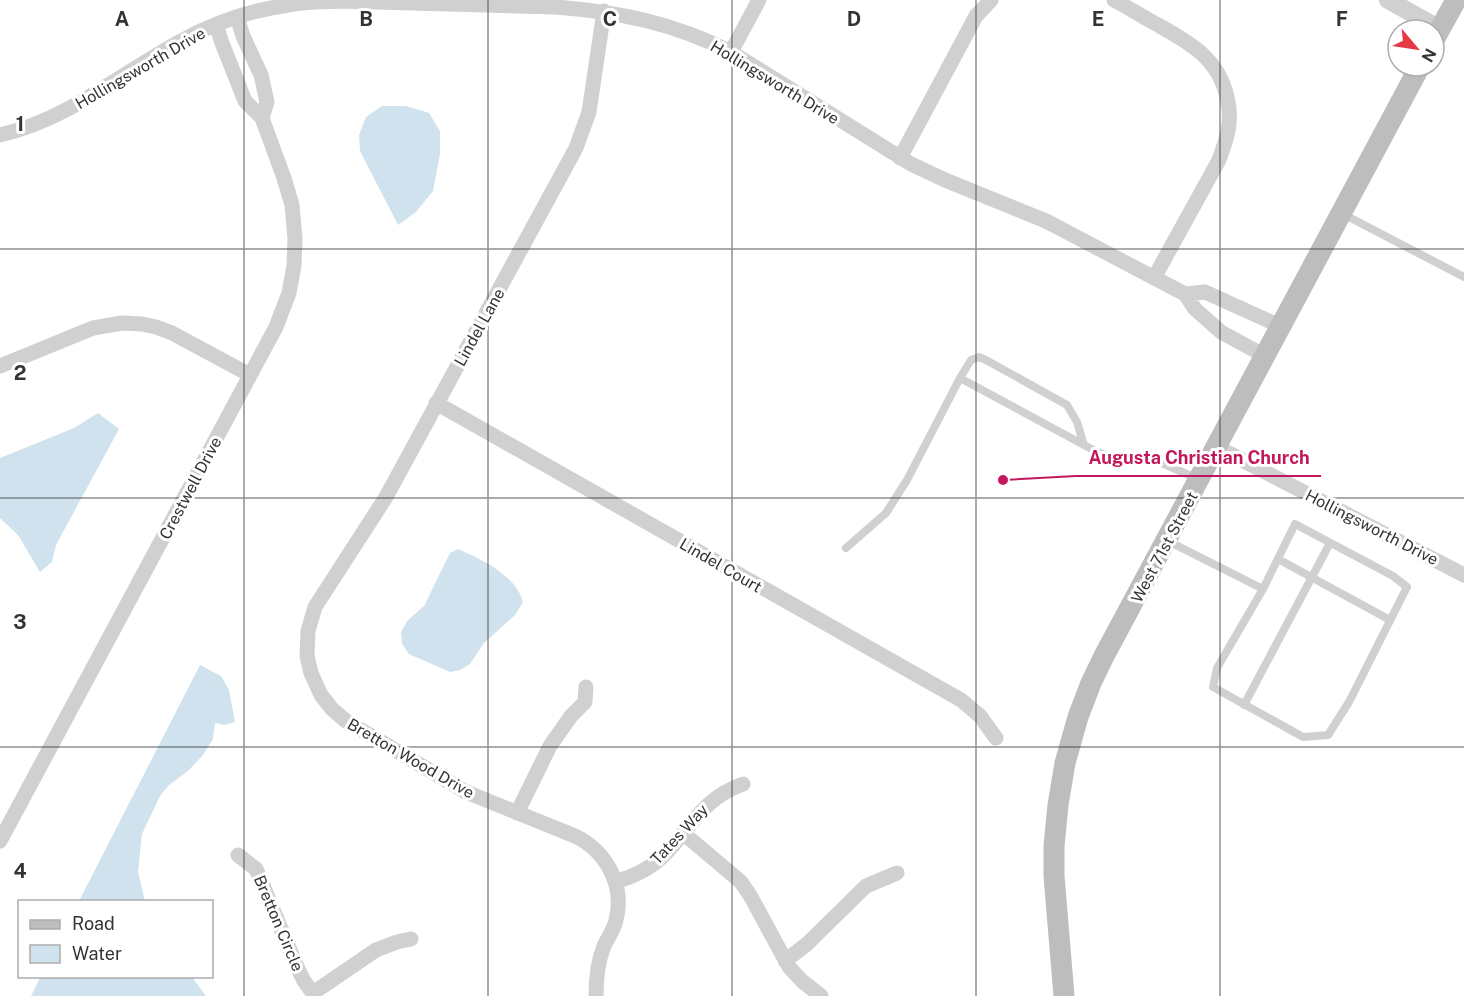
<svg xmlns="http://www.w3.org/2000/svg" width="1464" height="996" font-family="'Public Sans',sans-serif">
<rect width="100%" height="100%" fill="#fff"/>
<path fill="#cfe2ee" d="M382,106h24l23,7 11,18v23l-7,37 -17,21 -18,13 -38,-74 -1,-16 7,-18z
M98,413l21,16 -63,116 -4,17 -12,10 -22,-37 -18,-17v-60l74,-30z
M458,549c24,11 57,25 65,53l-8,13 -31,28 -14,21 -10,6 -10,2 -41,-18 -7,-10 -1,-12 7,-12 16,-14 26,-53z
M200,665l21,11 8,14 6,32 -11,3 -9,-2 -2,16 -10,16 -15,16 -19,14 -9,11 -18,38 -4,38 7,29h-66z
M41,976l151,1 14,19h-175z"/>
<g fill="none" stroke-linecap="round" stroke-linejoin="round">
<path stroke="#d0d0d0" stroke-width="8" d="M1343,214l121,63
M960,378l11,-18 8,-3 7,3 81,45 10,17 7,23
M1168,541l95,48 -46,79 -4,19 90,50 25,-2 21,-33 58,-115 -14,-11 -98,-52 -32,65
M846,548l40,-35 21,-33 53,-102 137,74 18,6 42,3 41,18
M1278,559l112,61
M1244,705l86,-162"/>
<path stroke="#d0d0d0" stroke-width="15" d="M1114,0c15,8 29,17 44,25 32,18 60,33 69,72 2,8 3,18 2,27 -1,13 -6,24 -10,36l-65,118
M237,17l6,19 18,39 6,27 -5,16
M731,52l28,-52
M0,135c68,-15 121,-62 181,-94 33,-18 70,-31 108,-36 16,-3 33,-3 50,-4l217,6c64,5 117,16 175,45l180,112 34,16 101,41 139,73 10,15 26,23 44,24
M900,158l76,-142 15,-16
M1185,294l20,-2 75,34
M0,366l93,-38 29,-5 20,1 14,3 16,6 78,42
M436,403l525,297 19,16 16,22
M1217,447l247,128
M517,813l33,-67 21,-30 14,-14 1,-15
M683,833l58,49 10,15 38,70 13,14 19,15
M0,841l276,-514 13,-34 5,-27 1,-27 -3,-34 -8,-27 -22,-60 -17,-17 -23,-58 -6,-18
M238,855l18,14 41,98 7,14 11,15
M615,882c17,-5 33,-12 46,-24 30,-28 38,-58 82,-74
M785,961l22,-17 59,-58 31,-13
M313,993l63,-43 21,-8 14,-3
M596,996c0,-16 2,-35 8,-50 4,-9 10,-16 12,-26 9,-35 -10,-69 -41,-84l-109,-44 -120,-71 -14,-12 -11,-14 -10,-22 -4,-17 1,-25 7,-24 71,-110 190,-349 13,-36 15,-101"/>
<path stroke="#d0d0d0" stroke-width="18" d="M1388,0l52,29"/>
<path stroke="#bdbdbd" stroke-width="21" d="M1434,40l22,-40
M1064,996l-10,-120v-30l4,-41 7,-42 13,-46 13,-34 13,-27 316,-590"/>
</g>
<path fill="none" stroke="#333" stroke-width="1.5" stroke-opacity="0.55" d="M244,0v996M488,0v996M732,0v996M976,0v996M1220,0v996M0,249h1464M0,498h1464M0,747h1464"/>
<g text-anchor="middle" stroke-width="6" stroke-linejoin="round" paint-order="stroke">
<g font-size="16" fill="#333" stroke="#fff">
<text transform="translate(140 68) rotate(-30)" y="6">Hollingsworth Drive</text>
<text transform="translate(775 82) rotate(31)" y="6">Hollingsworth Drive</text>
<text transform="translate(479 327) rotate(-61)" y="6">Lindel Lane</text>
<text transform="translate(190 488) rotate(-62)" y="6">Crestwell Drive</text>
<text transform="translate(1372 527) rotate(27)" y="6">Hollingsworth Drive</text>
<text transform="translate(1164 547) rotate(-62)" y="6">West 71st Street</text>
<text transform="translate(721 565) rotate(30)" y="6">Lindel Court</text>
<text transform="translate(411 758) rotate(30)" y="6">Bretton Wood Drive</text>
<text transform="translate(679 834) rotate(-47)" y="6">Tates Way</text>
<text transform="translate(279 923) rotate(67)" y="6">Bretton Circle</text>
</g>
</g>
<g font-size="20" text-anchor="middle" font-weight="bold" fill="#333" stroke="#fff" stroke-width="6" stroke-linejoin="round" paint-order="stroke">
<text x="122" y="26">A</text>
<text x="366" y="26">B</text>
<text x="610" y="26">C</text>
<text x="854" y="26">D</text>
<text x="1098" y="26">E</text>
<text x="1342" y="26">F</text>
<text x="20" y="131">1</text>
<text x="20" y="380">2</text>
<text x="20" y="629">3</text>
<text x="20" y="878">4</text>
</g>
<path fill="none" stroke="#c2185b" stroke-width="2" d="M1003 480L1076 476H1321"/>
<circle fill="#c2185b" stroke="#fff" stroke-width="2" cx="1003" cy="480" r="6"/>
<g font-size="18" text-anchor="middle" font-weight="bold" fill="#c2185b" stroke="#fff" stroke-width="6" stroke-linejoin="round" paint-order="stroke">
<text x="1199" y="464">Augusta Christian Church</text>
</g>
<rect x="18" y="900" width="195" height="78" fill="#ffffff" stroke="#adadad" stroke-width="1.5"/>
<rect x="30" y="920" width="30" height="9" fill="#bdbdbd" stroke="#adadad" stroke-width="1.5"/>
<text x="72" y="930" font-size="18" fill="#333333">Road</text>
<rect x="30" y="945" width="30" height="18" fill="#cfe2ee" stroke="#adadad" stroke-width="1.5"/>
<text x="72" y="960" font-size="18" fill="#333333">Water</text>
<g transform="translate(1416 48) rotate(119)"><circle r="28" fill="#ffffff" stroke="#adadad" stroke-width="1.5"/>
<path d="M0-4.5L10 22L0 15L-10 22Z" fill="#e63946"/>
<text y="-9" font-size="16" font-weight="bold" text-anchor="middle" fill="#333333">N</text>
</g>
</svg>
